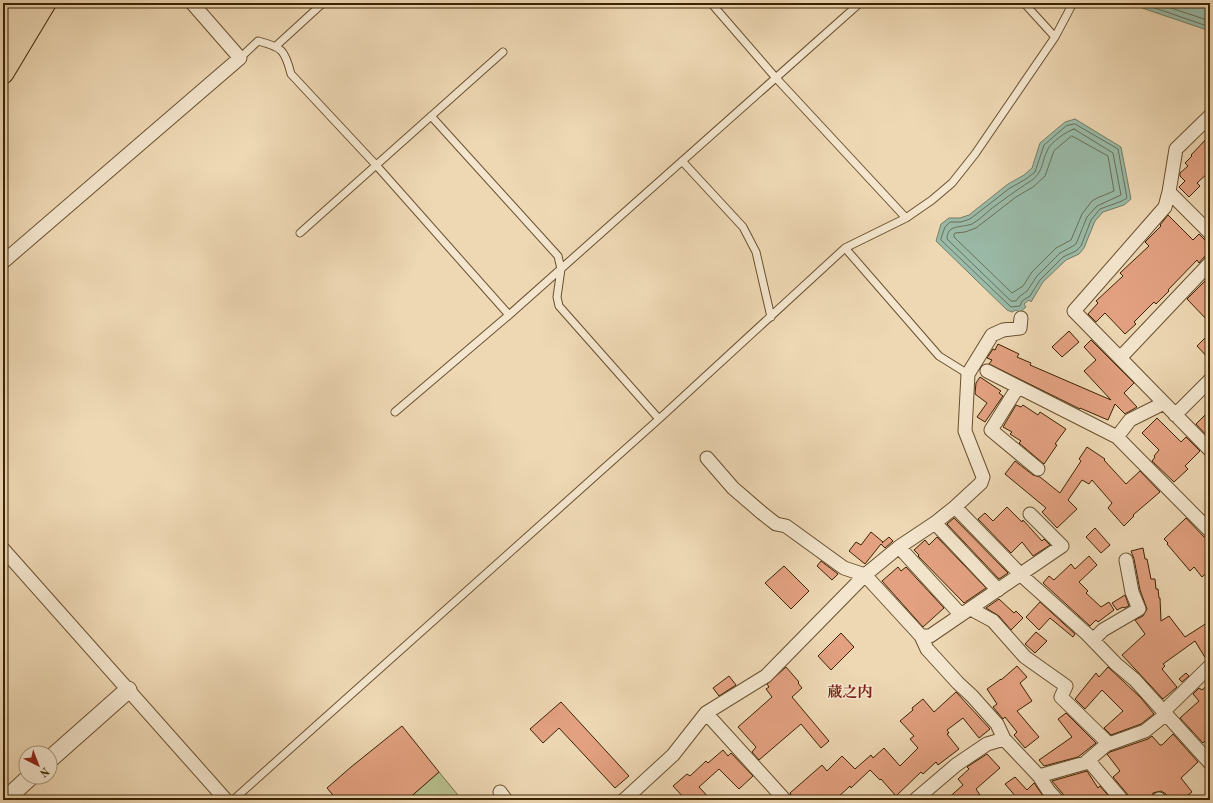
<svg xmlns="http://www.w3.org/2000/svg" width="1213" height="803" font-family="'Old Standard TT','Noto Serif JP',serif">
<rect width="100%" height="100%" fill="#eed8b4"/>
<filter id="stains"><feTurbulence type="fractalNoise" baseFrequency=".005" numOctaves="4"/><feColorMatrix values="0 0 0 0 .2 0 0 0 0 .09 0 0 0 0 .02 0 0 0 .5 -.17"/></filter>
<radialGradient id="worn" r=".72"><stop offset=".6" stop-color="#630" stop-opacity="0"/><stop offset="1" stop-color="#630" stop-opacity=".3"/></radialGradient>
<path fill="#b8bf8e" stroke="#7a7148" d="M439,772l23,28h-55z"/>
<path fill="#9abba9" stroke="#747e66" d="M1144,3h66v28l-68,-23z
M1075,119l46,28 10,52 -7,6 -21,7 -8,9 -11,27 -5,6 -13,6 -23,22 -12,20 -2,-2 -5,4 2,3 -6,5 -4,-2 -4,2 -5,-2 -71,-69 5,-17 8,-6h11l9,-3 39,-31 16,-9 8,-7 8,-25 25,-21z"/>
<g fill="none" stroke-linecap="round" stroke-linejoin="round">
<path stroke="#6a6f56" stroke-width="1" d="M1147,3l2,3 61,21
M1156,3l54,18
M1075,124l43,25 9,49 -5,3 -22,8 -9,11 -10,26 -5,5 -13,6 -23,23 -10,16 -8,5 -2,5 -9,1 -70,-67v-2l4,-11 5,-5h11l9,-3 40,-31 16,-9 9,-7 9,-27 22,-19z
M1074,129l39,24 8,42 -24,11 -10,11 -11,27 -3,2 -13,7 -23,23 -10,15 -8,6 -3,4h-5l-64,-62c0,-15 14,-11 25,-15 7,-4 13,-10 19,-15 12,-9 23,-17 35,-25 18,-10 14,-19 22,-35 2,-6 19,-18 26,-20z
M1072,136l36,20 6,35 -17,7 -5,3 -10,13 -11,26 -15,8 -24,24 -9,14 -11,7 -58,-56v-3l1,-1 10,-1 11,-4 40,-31 17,-10 12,-11 9,-25z"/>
</g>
<path fill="#e3a181" stroke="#3b2302" d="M1210,135v36l-13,12 3,3 -11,11 -10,-10 6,-6 -5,-5v-3l8,-7 -3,-3 7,-7 -1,-1z
M1168,215l25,25 6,-6 8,8 -1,2 4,4v7l-6,2 -5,6 -2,-3 -29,30 1,1 -13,13 -2,-2 -20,20 2,2 -11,10 -20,-21 -9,9 -8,-8 10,-11 -2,-2 27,-25 -3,-3 29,-27 -4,-4 16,-16 -1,-1z
M1210,276v47l-23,-24z
M1069,331l10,11 -17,15 -10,-10z
M1210,333v27l-13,-14z
M1091,340l43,43 -10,10 13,14 -12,7 -10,-10 -7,16 -28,-12v1l-91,-45 3,-4 -5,-2 6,-9 2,1 3,-6 21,10 -2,3 14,6 -1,2 81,35 -27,-29 12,-11 -12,-13z
M980,377l21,14 -2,2 4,3 -18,26 -8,-5 10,-14 -12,-9 1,-11z
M1016,405l5,2 2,-2 15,10 2,-3 26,17 -11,15 2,1 -13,19 -25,-21 2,-2 -11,-7 2,-2 -9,-5z
M1210,410v29l-14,-15z
M1157,418l24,24 5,-5 14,14 -15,15 3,3 -14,13 -22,-21 3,-4 -1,-1 5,-6 -17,-17z
M1087,447l18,12 -1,1 22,24 14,-13 20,21 -27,23 1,1 -10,10 -16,-18 4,-5 -20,-23 -3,4 -7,-4 -14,20 9,9 -20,19 -15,-16 4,-4 -41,-34 10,-13 18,14 7,2 20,16 21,-32 -2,-2z
M1007,507l15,15 1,-2 19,21 2,-2 6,6 -17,11 -11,-14 -11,11 -33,-34 7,-6 8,8z
M954,518l54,55 -9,6 -52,-55z
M1186,518l18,19 6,2v22l-4,5 4,4 -8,7 -8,-10 -4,4 -23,-27 1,-1 -4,-4z
M1095,528l15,17 -9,8 -15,-16z
M871,532l12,10 -1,1 7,-6 4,4 -8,7 -4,-4 -16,20 -16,-13 7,-9 5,3z
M937,537l49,51 -22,15 -46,-47 1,-1 -5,-5 11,-10 4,5z
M1143,548l2,11h2l4,20h4l1,10h2l1,9h1l1,23 8,-5 16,21 25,-16v14l-4,3 4,6v14l-4,1 -11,-18 -32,23 2,2 -3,3 15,18 -14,12 -41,-44 23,-21 -10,-14 8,-4 4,-7 -7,-19 -6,-31 -3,-8z
M1089,556l8,9 -18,17 9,9 -2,2 15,14 8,-5 5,8 -16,12 -2,-2 -6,6 -47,-43 6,-7 5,4 17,-16 4,5z
M821,561l17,13 -6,6 -15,-14z
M784,566l25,25 -18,18 -26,-26z
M898,567l3,4 5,-4 38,41 -21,19 -41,-46z
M1125,595l4,11 -5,2 -1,-1 -6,3 -5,-7z
M999,599l15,14 2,-2 7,7 -12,12 -12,-14 -13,-8z
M1040,602l35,32 -2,3 -23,-19 -11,12 -13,-13z
M1036,632l11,9 -12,12 -10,-9z
M841,633l13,14 -23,23 -13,-14z
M1017,666l10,11 -7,6 12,18 -15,10 22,26 -14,11 -11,-13 3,-3 -12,-15 -2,2 -10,-12 4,-3 -10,-15 14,-10v1z
M786,667l13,15 -1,1 4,5 -10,9 37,44 -8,7 -20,-24 -42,36 -7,-8 4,-5 -18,-20 34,-30 -6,-8 3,-2 -2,-3z
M1108,667l33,31 13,16 -13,10 -30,11 -7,-7 19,-17 -21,-21 -17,19 -10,-10 21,-26 3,4z
M1186,673l3,3 -7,6 -3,-3z
M729,676l7,9 -17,11 -6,-8z
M1210,683v53l-7,7 -23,-25 19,-17 -6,-7 6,-6 3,2z
M956,692l34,37 -11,9 -16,-20 -16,12 2,3 -2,1 12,15 -21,16 -2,-3 -13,12 -2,-2 -25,24 -15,-17 -1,1 -10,-10 -19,18 -1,-2 -15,14h-41l-4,-7 32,-28 5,6 15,-15 13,13 16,-14 2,3 11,-10 16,18 18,-18 -8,-9 4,-3 -14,-15 13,-11 -1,-2 11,-9 11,13z
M561,702l68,74 -14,12 -56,-60 -16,15 -13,-14z
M1066,713l30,30 -18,14 -34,9 -5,-6 33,-23 -14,-18z
M402,726l37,46 -32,28h-70l-10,-12 24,-21z
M1173,734l25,28 -17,16 11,14 -11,8h-13l-2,-6 -5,-3 -8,2 -3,7h-20l-2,-5 -15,-18 7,-6 -13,-17 3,-2 38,-13 4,-3 8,9h2z
M723,750l5,6 3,-3 22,23 -14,13 -20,-20 -20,18 12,13h-25l-13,-14 14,-12 3,2 16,-15 2,2z
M987,754l13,14 -24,21 4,6 -5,5h-29l17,-15 -5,-6 11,-10 -2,-2z
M1087,771l11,17 2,-2 12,14h-44l-16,-19z
M1015,777l12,13 7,-7 12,17h-30l1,-2 -12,-14z"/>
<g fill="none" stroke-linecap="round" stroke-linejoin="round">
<defs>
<path id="service" d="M711,3l65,75 130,140
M1024,3l31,34
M276,46l47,-43
M240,58l18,-17c24,6 27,9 33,33l85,91 133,150
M431,116l127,140 3,13 -4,28 2,9 100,113
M682,161l61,66 13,25 15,65
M300,233l203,-181
M845,248l94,108 29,18
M395,412l114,-97 351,-312
M233,800l426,-381 186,-171 61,-30 26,-18 20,-17 23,-29 80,-117 18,-34"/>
<path id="minor" d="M1210,116l-34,33 -7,43 -4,15 -91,104 136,139
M1169,192l41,41
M3,262l237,-204 -48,-55
M1120,358l90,-95
M987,371l130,66 93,94
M1018,387l-27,43 47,39
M1175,415l35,-35
M1117,437l13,-17 34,-17
M707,458l26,30 29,25 14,11 10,2 58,42 21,7 56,61 6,13 31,34 14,13 25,28 7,15 35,37 9,14 9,10
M955,507l66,68 66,59 29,30 19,16 75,83
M935,523l63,67
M899,547l62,68
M3,549l223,251
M971,609l22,12 32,36 41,29 -5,11 48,47
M921,636h9l132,-90 -32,-32
M1093,640l10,-10 36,-21 -7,-17 -6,-32
M1163,712l47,-46
M706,713l79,87
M1088,760l34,40
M1039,776l46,-13 21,-18 39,-14 20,-16
M500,792l6,8
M624,800l49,-45 33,-42 60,-37 99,-101 34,-28 36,-24 20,-16 26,-24 2,-6 -18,-46 3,-57 24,-39 11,-5 17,-2 1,-10
M915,800l41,-35 31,-21 17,-5
M1158,800l1,-1 1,1"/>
<path id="tertiary" d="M50,759l78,-69
M5,800l25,-23"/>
<path id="primary" d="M3,73l42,-70"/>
<path id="motorway" d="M3,8l3,-5
M3,39l23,-36"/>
</defs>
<use href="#service" stroke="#68502e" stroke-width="9"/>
<use href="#minor" stroke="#68502e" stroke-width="15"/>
<use href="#tertiary" stroke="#68502e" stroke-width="19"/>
<use href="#primary" stroke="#3b2302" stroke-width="23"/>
<use href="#motorway" stroke="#3b2302" stroke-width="24"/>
<use href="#service" stroke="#f4e6ce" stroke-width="7"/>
<use href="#minor" stroke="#f4e6ce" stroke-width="13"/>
<use href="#tertiary" stroke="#f4e6ce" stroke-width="17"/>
<use href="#primary" stroke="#eed8b4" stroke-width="21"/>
<use href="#motorway" stroke="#eed8b4" stroke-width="22"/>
</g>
<g text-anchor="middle" stroke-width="3" stroke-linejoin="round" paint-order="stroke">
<g font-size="15" font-weight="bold" fill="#7a1f14" stroke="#f4e6ce">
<text x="850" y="697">蔵之内</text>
</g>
</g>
<rect width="1213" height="803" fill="none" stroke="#eed8b4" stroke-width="16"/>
<rect x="4" y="4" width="1205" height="795" fill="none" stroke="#3b2302" stroke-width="2"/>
<rect x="8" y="8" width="1197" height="787" fill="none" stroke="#3b2302"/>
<g transform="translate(38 765) rotate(138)"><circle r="19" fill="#f4e6ce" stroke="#aa987c"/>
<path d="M0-3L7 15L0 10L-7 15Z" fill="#8f2418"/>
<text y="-6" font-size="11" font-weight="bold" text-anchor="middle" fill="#3b2302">N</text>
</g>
<rect width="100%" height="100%" filter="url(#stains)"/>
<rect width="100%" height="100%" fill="url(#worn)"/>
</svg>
